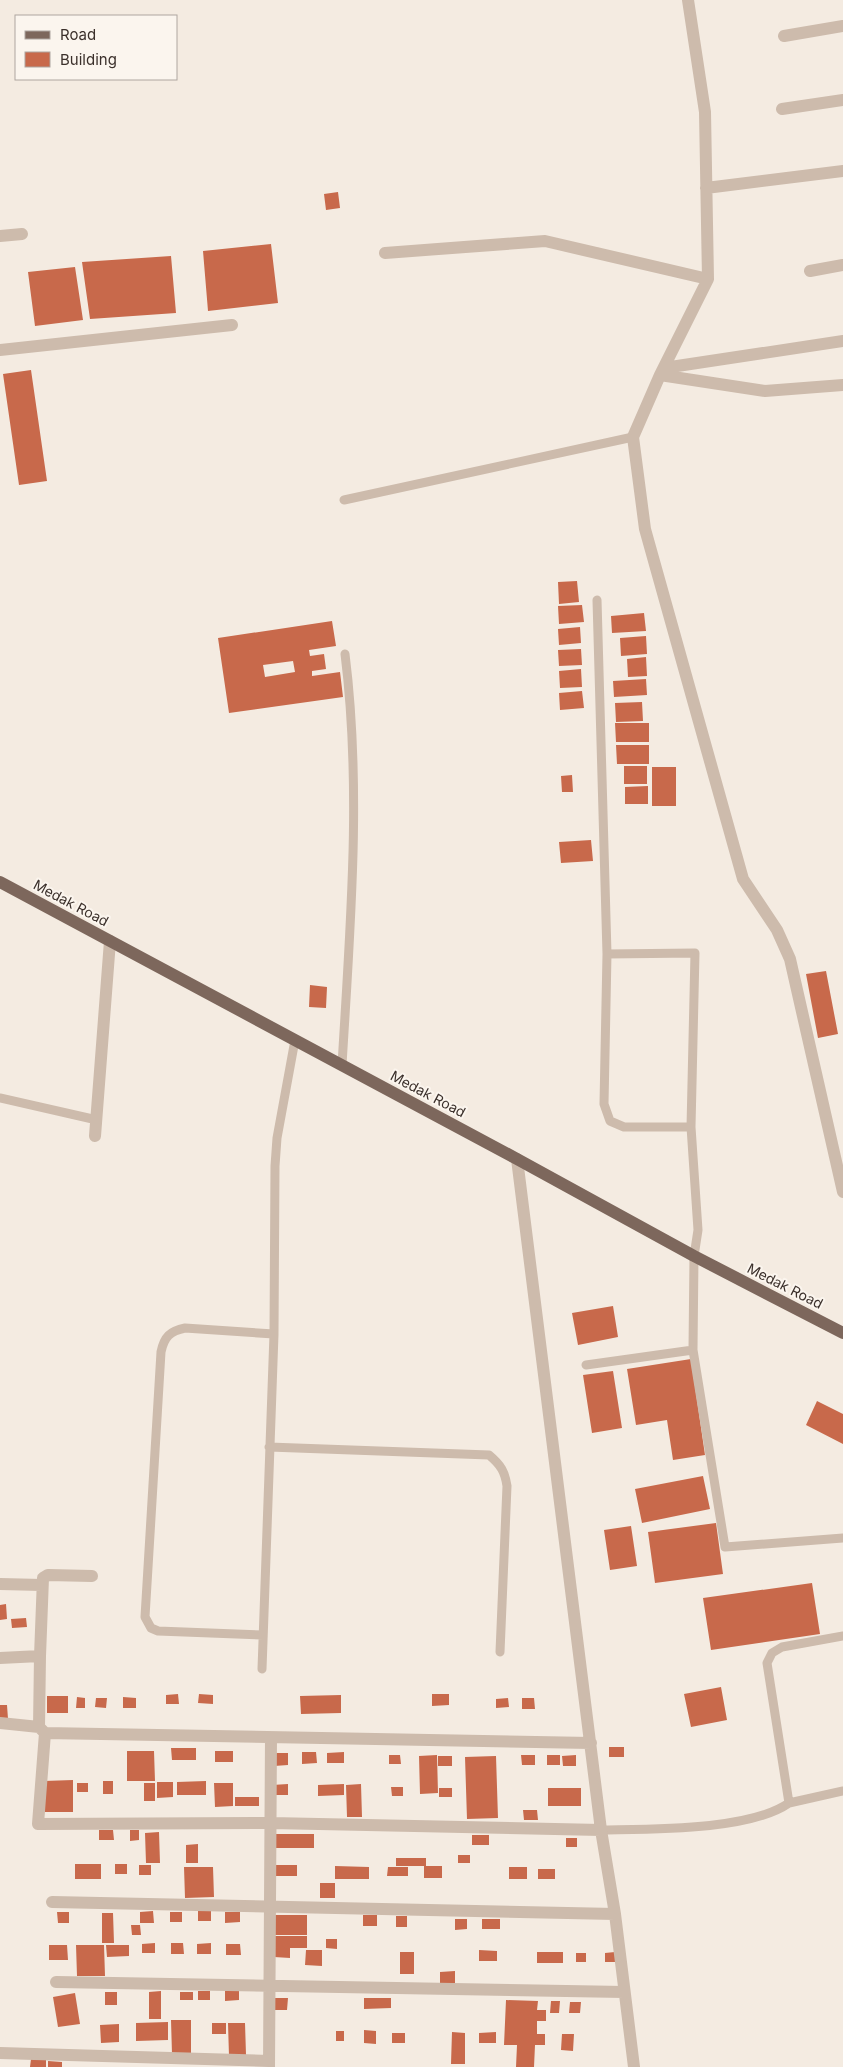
<svg xmlns="http://www.w3.org/2000/svg" width="843" height="2067" font-family="Inter,sans-serif">
<rect width="100%" height="100%" fill="#f4ebe1"/>
<path fill="#c8694b" fill-rule="evenodd" d="M338,192l2,16 -14,2 -2,-16z
M271,244l7,59 -70,8 -5,-60z
M171,256l5,57 -86,6 -8,-57z
M75,267l8,53 -48,6 -7,-54z
M31,370l16,111 -28,4 -16,-111z
M577,581l2,21 -20,2 -1,-22z
M582,605l2,17 -25,2 -1,-18z
M644,613l2,18 -34,2 -1,-17z
M332,621l4,25 -27,4 1,6 14,-2 2,15 -14,2v5l28,-4 3,25 -114,16 -11,-75zM293,661l2,11 -30,5 -2,-12z
M580,627l1,16 -22,2 -1,-16z
M646,636l1,18 -26,2 -1,-18z
M581,649l1,16 -23,1 -1,-16z
M646,657l1,19 -19,1 -1,-18z
M581,669l1,18 -22,1 -1,-17z
M646,679l1,16 -33,2 -1,-16z
M582,691l2,17 -24,2 -1,-17z
M642,702l1,19 -27,1 -1,-19z
M615,723h34v19h-33z
M616,745h33v19h-32z
M624,766h23v18h-23z
M652,767h24v39h-24z
M572,775l1,17h-11l-1,-16z
M648,786v18h-23v-17z
M591,840l2,21 -32,2 -2,-21z
M826,971l12,63 -20,4 -12,-64z
M310,985l17,2 -1,21 -17,-1z
M613,1306l5,31 -40,8 -6,-32z
M691,1359l14,96 -32,5 -6,-40 -31,5 -9,-56z
M613,1371l9,57 -30,5 -9,-58z
M817,1401l26,13v30l-37,-19z
M703,1476l7,33 -68,14 -7,-34z
M716,1523l7,51 -68,9 -7,-51z
M631,1526l6,40 -27,4 -6,-40z
M812,1583l8,51 -109,16 -8,-52z
M6,1604l1,15 -7,1v-15z
M26,1618l1,9 -15,1 -1,-9z
M721,1687l6,33 -36,7 -7,-33z
M178,1694l1,10h-13v-9z
M199,1694l14,1v9l-15,-1z
M432,1694h17v11l-17,1z
M341,1695v18l-40,1 -1,-18z
M47,1696h21v17h-21z
M77,1697l8,1v10h-9z
M123,1697l13,1v10h-13z
M96,1698h11l-1,10 -11,-1z
M508,1698l1,9 -13,1v-9z
M522,1698h12l1,11h-13z
M0,1705h7l1,14h-8z
M609,1747h15v10h-15z
M171,1748h25v12h-24z
M127,1751h27l1,30h-28z
M215,1751h18v11h-18z
M302,1752h14l1,11 -15,1z
M344,1752v11h-17v-10z
M274,1753h14v12l-14,1z
M389,1755h11l1,9h-12z
M437,1755l1,38 -18,1 -1,-38z
M521,1755h14v10h-13z
M547,1755h13v10h-13z
M576,1755v11h-13l-1,-10z
M438,1756h14v10h-14z
M496,1756l2,62 -31,1 -2,-62z
M73,1780v32h-28l-1,-31z
M103,1781h10v13h-10z
M206,1781v14h-29v-13z
M157,1782h16v15l-16,1z
M77,1783h11v9h-11z
M144,1783h11v18h-11z
M214,1783h19v23l-18,1z
M288,1784v11h-15l-1,-10z
M344,1784v11l-26,1v-11z
M361,1784l1,33h-15l-1,-32z
M391,1787h12v9h-11z
M439,1788h13v9h-13z
M548,1788h33v18h-33z
M235,1797h24v9h-24z
M523,1810h14l1,10h-14z
M99,1830h14l1,10h-15z
M130,1830h9v10l-9,1z
M159,1832l1,31h-14l-1,-30z
M274,1834h40v14h-40z
M472,1835h17v10h-17z
M566,1838h11v9h-11z
M198,1844v19h-12v-18z
M458,1855h12v8h-12z
M396,1858h30v8h16v12h-18v-12h-28z
M75,1864h26v15h-26z
M115,1864h12v10h-12z
M139,1865h12v10h-12z
M275,1865h22v11h-22z
M335,1866l34,1v12h-34z
M184,1867h29l1,30 -29,1z
M388,1867h20v9h-21z
M509,1867h18v12h-18z
M538,1869h17v10h-17z
M320,1883h15v15h-15z
M153,1911l1,12h-14v-11z
M198,1911h13v10h-13z
M57,1912h12v11h-11z
M170,1912h12v10h-12z
M225,1912h15v10l-15,1z
M102,1913h11l1,30h-12z
M274,1915h33v20h-33z
M363,1915h14v11h-14z
M396,1916h11v11h-11z
M455,1919h12v10l-12,1z
M482,1919h18v10h-18z
M131,1925h9l1,10h-9z
M274,1936h33v12h-17v10l-16,-1z
M326,1939h11v10l-11,-1z
M155,1943v10h-13v-9z
M171,1943h12l1,11h-13z
M211,1943v11h-14v-10z
M226,1944h14l1,11h-15z
M49,1945h18l1,15h-19z
M76,1945h28l1,31h-28z
M106,1945h23v11l-22,1z
M306,1950h16v16l-17,-1z
M479,1950l18,1v10h-18z
M400,1952h14v22h-14z
M537,1952h26v11h-26z
M615,1952v10h-10v-9z
M576,1953h10v9h-10z
M455,1971v12h-15v-11z
M161,1991v28h-12v-27z
M198,1991h12v9h-12z
M225,1991h14v9l-14,1z
M105,1992h12v13h-12z
M180,1992h13v8h-13z
M75,1993l5,31 -22,3 -5,-30z
M275,1998h13l-1,12h-12z
M364,1998h27v10l-27,1z
M506,2000l32,1 -1,9h9v11h-9v13h8v11h-10l-1,22h-18l1,-22h-13z
M551,2001h9l-1,12h-9z
M570,2002h11l-1,11h-11z
M171,2020h20v34h-19z
M168,2022v18l-32,1v-18z
M212,2023h14v11h-14z
M228,2023h17l1,32 -17,1z
M119,2024v18l-18,1 -1,-18z
M364,2030l12,1v13l-12,-1z
M336,2031h8v10h-8z
M452,2032l13,1v31h-14z
M496,2032v11h-17v-10z
M392,2033h13v10h-13z
M562,2034h12l-1,17 -12,-1z
M31,2059h15v8h-16z
M48,2061l14,1v5h-14z"/>
<g fill="none" stroke-linecap="round" stroke-linejoin="round">
<path stroke="#cdbbac" stroke-width="9" d="M344,500l289,-63
M607,954l88,-1 -4,174
M342,1065c8,-136 20,-275 3,-411
M0,1098l97,22
M693,1350l32,197 118,-9
M586,1365l107,-15 1,-94 4,-26 -7,-103h-67l-14,-6 -6,-17 3,-150 -10,-354
M269,1447l220,8c12,10 16,17 18,31l-7,166
M263,1635l-105,-4 -7,-3 -6,-11 16,-265c3,-15 9,-21 24,-24l89,6
M262,1669l12,-335 1,-168 2,-28 18,-98
M789,1803l54,-12
M601,1830c49,-1 148,1 188,-27l-22,-140 5,-10 10,-6 61,-11"/>
<path stroke="#cdbbac" stroke-width="12" d="M688,0l17,112 3,167 -48,96 -27,62 12,92 98,350 34,51 13,29 53,233
M784,36l59,-10
M782,109l61,-9
M706,188l137,-17
M0,236l22,-2
M385,253l160,-12 163,38
M810,271l33,-6
M0,350l232,-25
M664,368l179,-27
M660,375l105,16 78,-6
M95,1136l15,-195
M517,1159l84,671 14,84 19,153
M0,1584l42,1
M40,1656l3,-78 5,-3 44,1
M0,1658l40,-2 -1,71 6,6 546,10
M0,1723l39,4
M45,1733l-7,91 233,-1 330,7
M52,1902l563,12
M56,1982l568,10
M0,2053l269,8
M269,2067l2,-329"/>
<path stroke="#7d675c" stroke-width="12" d="M0,882l517,277 177,97 149,77"/>
</g>
<g text-anchor="middle" stroke-width="4" stroke-linejoin="round" paint-order="stroke">
<g font-size="14" fill="#3b302b" stroke="#fbf5ee">
<text transform="translate(71 903) rotate(28)" y="5">Medak Road</text>
<text transform="translate(428 1094) rotate(28)" y="5">Medak Road</text>
<text transform="translate(785 1286) rotate(27)" y="5">Medak Road</text>
</g>
</g>
<rect x="15" y="15" width="162" height="65" fill="#fbf5ee" stroke="#aea6a0"/>
<rect x="25" y="31" width="25" height="8" fill="#7d675c" stroke="#aea6a0"/>
<text x="60" y="40" font-size="15" fill="#3b302b">Road</text>
<rect x="25" y="52" width="25" height="15" fill="#c8694b" stroke="#aea6a0"/>
<text x="60" y="65" font-size="15" fill="#3b302b">Building</text>
</svg>
